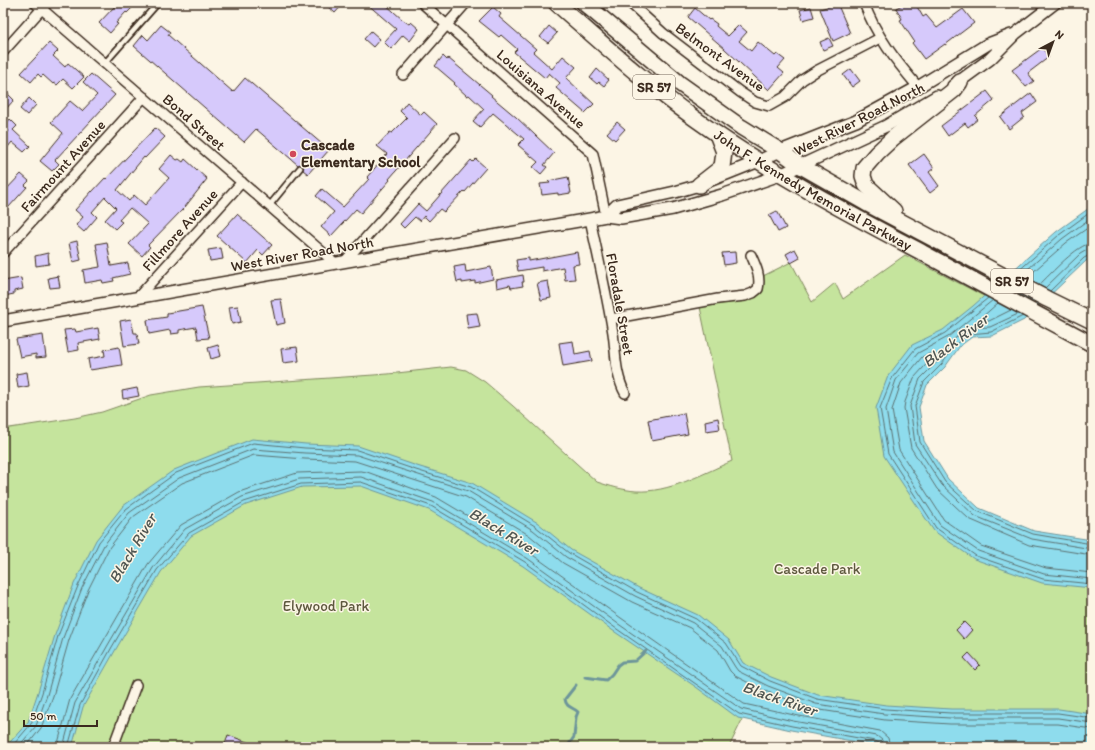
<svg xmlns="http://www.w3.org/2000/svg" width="1095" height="750" font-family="Itim,sans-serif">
<rect width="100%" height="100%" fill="#fcf5e5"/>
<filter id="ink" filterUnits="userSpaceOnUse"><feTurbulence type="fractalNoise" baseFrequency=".025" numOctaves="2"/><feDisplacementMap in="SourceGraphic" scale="8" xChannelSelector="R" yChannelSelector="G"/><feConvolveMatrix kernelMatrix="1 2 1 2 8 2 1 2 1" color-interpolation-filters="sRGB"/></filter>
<g filter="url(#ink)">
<path fill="#c5e49d" stroke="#80875e" d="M905,255l96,50 -61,42 -43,70 48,93 147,54v170l-337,-41 -26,54h-726v-318l72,-11 27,-6 49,-17 48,-8 189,-13 63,-7 15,3 19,12 28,24 84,76c12,4 26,8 39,9 33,2 66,-17 96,-30l-32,-154 47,-7c16,-5 12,-10 16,-24l28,-14 21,40 23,-19 8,16z"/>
<path fill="#8edced" stroke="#6d959a" d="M1092,206v51l-6,4 -62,59 -32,16 -20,1 -12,9 -15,21 -18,18 -8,22 5,34 24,38 31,29 55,23 58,9v48l-50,-5 -68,-24 -40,-28 -50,-75 -8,-48 12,-32 24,-31 31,-15 30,-24 83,-74z
M252,439l54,5 52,2 59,20 55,17 66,40 33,27 68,38 59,27 31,25 14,23 28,14 47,18 68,10 65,4h108l33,5v33l-100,-1 -107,1 -94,-17 -53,-12 -42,-31 -84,-57 -89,-64 -94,-56 -68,-24 -59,1 -56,18 -55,31 -30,36 -45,77 -33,58 -11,40h-69l8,-6 17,-19 10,-30 17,-57 19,-51 22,-44 27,-34 51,-36z"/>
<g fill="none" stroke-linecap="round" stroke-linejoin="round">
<path stroke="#5c7171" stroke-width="1" d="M1016,273l43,-38 33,-24
M1021,275l41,-36 30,-22
M1026,278l40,-35 26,-18
M1039,285c12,-11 38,-41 53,-42
M1045,288l35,-34 7,-4 5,-1
M1050,291l34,-33 8,-4
M988,298l-43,35 -30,16 -23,29 -12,30 8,46 48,74 40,28 67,23 49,5
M993,300l-45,37 -30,16 -22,27 -10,29 7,43 47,73 38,26 66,23 48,5
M998,303l-17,15v3h8l22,-11
M1018,314l-28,13 -19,1 -5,2 -13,10 -15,21 -18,18 -10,27 5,38 27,41 33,31 57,23 60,10
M1023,316l-32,16 -22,2 -12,9 -15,21 -18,18 -9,24 5,36 25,40 32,29 56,23 59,10
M1092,555l-63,-10 -60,-26 -32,-30 -26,-41 -7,-40 1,-6 9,-24 19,-21 2,-4 -2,-1 -11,5 -21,26 -9,27 7,40 45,70 37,26 65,22 46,5
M9,747l5,-3 17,-20 11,-31 16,-57 20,-50 21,-44 27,-33 50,-36 77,-30 52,5 52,2 59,20 55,17 64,39 34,27 68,39 59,27 30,24 15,23 29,15 47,18 68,10 66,4h107l34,5
M18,747l18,-21 11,-31 16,-57 19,-50 22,-43 25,-32 50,-35 74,-29 52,4 52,2 111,36 65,39 33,27 69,39 58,27 29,23 13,21 3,4 30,15 48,18 68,10 66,4h108l34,5
M26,747l15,-19 12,-32 16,-56 19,-50 21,-42 24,-31 49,-34 72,-28 51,4 50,2 111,36 63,38 34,28 69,39 58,26 28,22 12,21 5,5 30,15 49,18 71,11 65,4h108l34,5
M57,747l13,-48 78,-135 33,-39 58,-33 58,-19 64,-2 6,1 69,25 94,56 91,65 123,86 50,11 86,16 8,7 2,9
M63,747l12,-44 33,-58 45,-77 32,-39 57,-32 57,-18 62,-2 72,25 94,56 90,65 124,86 52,12 84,15 5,4 2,7
M68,747l12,-42 32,-58 45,-77 32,-37 55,-31 57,-18 60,-2 70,24 94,56 89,65 125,87 53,12 83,15 4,2v4"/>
<path stroke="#6d959a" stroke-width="3" d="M585,677l21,3 6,-6 6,-9 4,-3 13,-1 11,-10
M567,747l7,-10 2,-20 2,-5c-5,-5 -12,-4 -13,-13l11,-14"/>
</g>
<path fill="#d6c9fb" stroke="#3b2a1e" d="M116,3h21l-10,10 -1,-1 -10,11 2,1 -8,9 -11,-10 15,-16 2,2 3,-3z
M324,3h20l-9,10z
M366,3h18l19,17 6,4 2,-2 8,7 -9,12 -7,-6 -12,14 -7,-7 12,-13z
M829,3h8l13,30 -17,8 -13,-32 10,-3z
M906,3h9l8,14 3,-2 11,13 26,-19 11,14 -29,22v-1l-21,15 -12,-16 2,-2 -14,-21 2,-1 -6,-11z
M493,7l8,7 -2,3 37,32 -3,3 19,17 11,-13 13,11 -10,11 28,26 -9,9 -29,-25 4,-5 -11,-10 -4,5 -31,-26 3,-3 -16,-14 -2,2 -20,-16z
M811,7l3,10 -11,3 -3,-10z
M695,8l14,12 1,-1 7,5 -1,2 12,10 11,-11 8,7 -8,9 12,10 7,-9 17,14 2,-2 8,6 -7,8 6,5 -15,17 -44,-41 -37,-32z
M161,25l9,7 -2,3 65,57 12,-14 84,72 -21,24 -5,-4v-5h-5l-42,-36 -12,13 -110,-96 9,-11 5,5z
M549,26l8,7 -9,10 -8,-6z
M371,31l9,8 -7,8 -9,-8z
M829,38l4,8 -10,4 -3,-8z
M49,43l9,8 -5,5 12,11 3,-4 16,14 -11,11 -10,-9 -6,6 -3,-2 -1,1 -10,-9 -2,2 -3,-3 -7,8 -10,-9z
M1042,48l7,9 -21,16 6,8 -8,6 -14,-17z
M443,56l4,4 1,-2 44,37 -1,1 25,21 38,36 -10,12 3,2 -6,7 -8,-7 5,-5 -20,-17 6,-6 -31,-26 -13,14 -7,-6 11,-12 -15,-14 -2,1 -13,-12 1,-1 -20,-17z
M597,69l12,11 -5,6 -5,-4 -2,2 -7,-6z
M851,69l9,12 -8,6 -9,-12z
M91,74l24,21 -60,65 4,4 -7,7 -12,-10 23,-28 -12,-11 19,-21 12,10 15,-16 -14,-13z
M3,89l11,11 -11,12z
M987,91l7,9 -19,16 3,3 -10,8 -3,-4 -17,13 -7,-10z
M1031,93l6,9 -15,11 2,4 -15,12 -9,-12z
M29,98l7,7 -9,10 -7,-6z
M407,102l14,13 3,-3 13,12 -48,55 1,1 -29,33 -5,-4 -25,27 -10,-9 13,-15 -18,-16 6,-7 21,18 26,-28 -2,-2 20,-23 -10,-8 13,-14 2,1 15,-15 -7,-7z
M10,119l7,7 -4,4 17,16 -6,6 -12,-10 -9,11v-16l6,-6 -5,-5z
M617,122l8,7 -10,11 -8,-7z
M155,128l10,9 -20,21 -1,-1 -27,33 12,11 5,-6 11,10 24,-27 -10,-9 12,-14 6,5 2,-1 4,3 2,-3 22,20 -22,28 -37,38 2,2 -8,9 -13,-12 19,-20 -18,-16 -11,12 3,2 -7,7 -10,-9 11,-12 -11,-11 -13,15 5,5 -13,15 -8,-7 7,-8 -8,-7 17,-19v1l13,-14 1,1z
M924,154l10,14 -5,4 10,14 -9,7 -21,-28z
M476,159l10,9 -21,24 -1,-1 -20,21 -4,-3 -11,12 -5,-5 -4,5 -5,-4 -11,11 -4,-4 18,-20 8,7 45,-51 2,2z
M21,174l8,7 -4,4 2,2 -19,21 -5,-4v-11z
M568,177l3,16 -13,2v-2l-16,2 -2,-11 10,-1 -2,-2z
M777,211l9,17 -8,4 -9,-17z
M237,214l35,31 -9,10 -5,-5 -11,13 -30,-27z
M77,241l4,19 -8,2 -4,-19z
M107,242l4,24 17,-3 2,11 -17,4 1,3 -11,2 -1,-3 -17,3 -2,-13 17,-3 -4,-23z
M221,248l2,11 -13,2 -2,-11z
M795,249l5,9 -9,5 -5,-9z
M577,252l2,12 -6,1 2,14 -10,1 -2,-13 -21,4v-4l-24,4 -2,-11 13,-2v3z
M735,252l1,11 -12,2 -2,-12z
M48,253l1,11 -13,2 -1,-10z
M465,265l1,7 25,-5 2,12 -18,4v-2l-13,2v-2l-5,1 -3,-15z
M523,275l1,7h-2l1,4 -12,2 -1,-3 -13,3 -1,-8z
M58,276l2,11 -10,1 -2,-10z
M21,278l2,11 -9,2v3l-10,2 -1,-15z
M548,281l3,17 -10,2 -4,-17z
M281,299l4,24 -9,2 -5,-25z
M238,306l3,16 -9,2 -3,-17z
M202,307l7,31 -11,1 -2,-12 -17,3v3l-8,1 -1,-4 -21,4 -2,-14 20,-3v-4z
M477,313l3,14 -12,2 -2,-15z
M131,319l3,14h3l2,11 -15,2 -4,-25z
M98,328l2,11 -22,4 1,7 -11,2 -4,-22 11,-1 1,3z
M43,335l3,22 -10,1v-4l-16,3 -4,-18z
M573,341l2,13 15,-3 2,10 -29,5 -4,-23z
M218,345l3,11 -10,3 -3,-11z
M119,347l3,18 -32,5 -2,-11 17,-3 -1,-6z
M297,347l2,14 -16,2 -2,-14z
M27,372l2,14 -11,2 -2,-14z
M137,388l2,8 -16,3 -1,-8z
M684,413l4,21 -36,7 -4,-21z
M718,418l2,11 -14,2 -1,-10z
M964,622l8,8 -8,9 -8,-9z
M969,653l11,12 -5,5 -11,-12z
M228,735l30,11v1h-23l-10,-4z"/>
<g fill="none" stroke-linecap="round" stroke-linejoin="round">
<defs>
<path id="service" d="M105,63l53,-60
M269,206l31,-38"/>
<path id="minor" d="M35,3l300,260
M422,3l171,151 13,62
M630,3l33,30 77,59 15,10 14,4 16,-9 17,-17 14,-9 64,-33
M864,3c12,33 32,58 54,84
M3,52l44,-49
M403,75l63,-72
M590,219c8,38 17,76 23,114 3,21 2,41 12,60
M3,253l141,-156
M345,261l110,-123
M138,297l104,-115
M611,319l107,-20 27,-3 8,-3 5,-4c3,-12 -2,-23 -7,-34
M113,747l23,-62"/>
<path id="tertiary" d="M953,86l37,-27 25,-25 40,-31
M606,216l11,-11 58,-13 24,-7 60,-24 21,-10 76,-30 62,-34 70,-43 23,-9
M3,321l587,-102 16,-3 15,2 52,-9 49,-14 58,-20 106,-49 51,-30"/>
<g id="trunk">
<path id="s1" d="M556,3c45,39 89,80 138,115 72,52 150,93 229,135 56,30 113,61 169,91"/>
<path d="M584,3l95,80 62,44 39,24 21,15 65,37 181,96 45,22"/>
<path d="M699,185l23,-18 2,-15 -7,-18"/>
<path d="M894,211l-28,-26 -3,-9 1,-8 13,-15 16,-15 61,-48 6,-8"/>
</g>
</defs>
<use href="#service" stroke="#3b2a1e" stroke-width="8"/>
<use href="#minor" stroke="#3b2a1e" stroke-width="12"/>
<use href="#tertiary" stroke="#3b2a1e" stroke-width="14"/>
<use href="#trunk" stroke="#3b2a1e" stroke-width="18"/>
<use href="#service" stroke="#fcf5e5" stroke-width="4.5"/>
<use href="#minor" stroke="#fcf5e5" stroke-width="9"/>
<use href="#tertiary" stroke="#fcf5e5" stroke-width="11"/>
<use href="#trunk" stroke="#fcf5e5" stroke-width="15"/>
</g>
</g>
<circle fill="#d1495b" stroke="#fcf5e5" stroke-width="1.5" cx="293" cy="154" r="4"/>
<g text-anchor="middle" stroke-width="3" stroke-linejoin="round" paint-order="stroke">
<g fill="#fcf5e5" stroke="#75675a" stroke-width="1">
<rect x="633" y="75" width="42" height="24" rx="3"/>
<rect x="991" y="269" width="42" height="24" rx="3"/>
</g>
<g font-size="14" font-weight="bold" fill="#3b2a1e">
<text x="654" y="92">SR 57</text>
<text x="1012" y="286">SR 57</text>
</g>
<g font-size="15" fill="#3b2a1e" stroke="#fcf5e5">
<text transform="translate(720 57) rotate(36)" y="5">Belmont Avenue</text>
<text transform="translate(541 89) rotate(41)" y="5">Louisiana Avenue</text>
<text transform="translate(859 119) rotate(-27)" y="5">West River Road North</text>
<text transform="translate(194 122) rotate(41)" y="5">Bond Street</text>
<text transform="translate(63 166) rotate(-48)" y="5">Fairmount Avenue</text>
<text dy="5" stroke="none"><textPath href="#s1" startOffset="319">John F. Kennedy Memorial Parkway</textPath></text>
<text transform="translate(180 230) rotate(-48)" y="5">Fillmore Avenue</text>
<text transform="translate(302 254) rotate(-10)" y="5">West River Road North</text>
<text transform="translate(620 304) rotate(80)" y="5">Floradale Street</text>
</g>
<g font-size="15" font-weight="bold" fill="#3b2a1e" stroke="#fcf5e5" text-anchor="start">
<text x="301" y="150">Cascade<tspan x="301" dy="17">Elementary School</tspan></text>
</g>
<g font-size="15" fill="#5e583e" stroke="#fcf5e5">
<text x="817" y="574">Cascade Park</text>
<text x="326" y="611">Elywood Park</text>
</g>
<g font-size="16" font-style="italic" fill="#505652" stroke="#fcf5e5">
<text transform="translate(955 340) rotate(-37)" y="6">Black River</text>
<text transform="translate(504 531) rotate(31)" y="6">Black River</text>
<text transform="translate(132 548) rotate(-59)" y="6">Black River</text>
<text transform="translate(780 698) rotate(19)" y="6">Black River</text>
</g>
</g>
<rect width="1095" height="750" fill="none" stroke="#fcf5e5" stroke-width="16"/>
<rect x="8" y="8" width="1079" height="734" fill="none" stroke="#3b2a1e" stroke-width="1.5" filter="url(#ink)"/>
<g transform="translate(1053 42) rotate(41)" stroke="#fcf5e5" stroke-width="3" paint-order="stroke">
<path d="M0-3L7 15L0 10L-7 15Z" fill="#3b2a1e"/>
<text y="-6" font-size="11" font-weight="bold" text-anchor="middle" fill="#3b2a1e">N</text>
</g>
<path d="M24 720v6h73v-6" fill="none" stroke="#3b2a1e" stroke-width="2"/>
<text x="30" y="720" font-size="12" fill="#3b2a1e" stroke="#fcf5e5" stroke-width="3" paint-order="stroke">50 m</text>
</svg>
